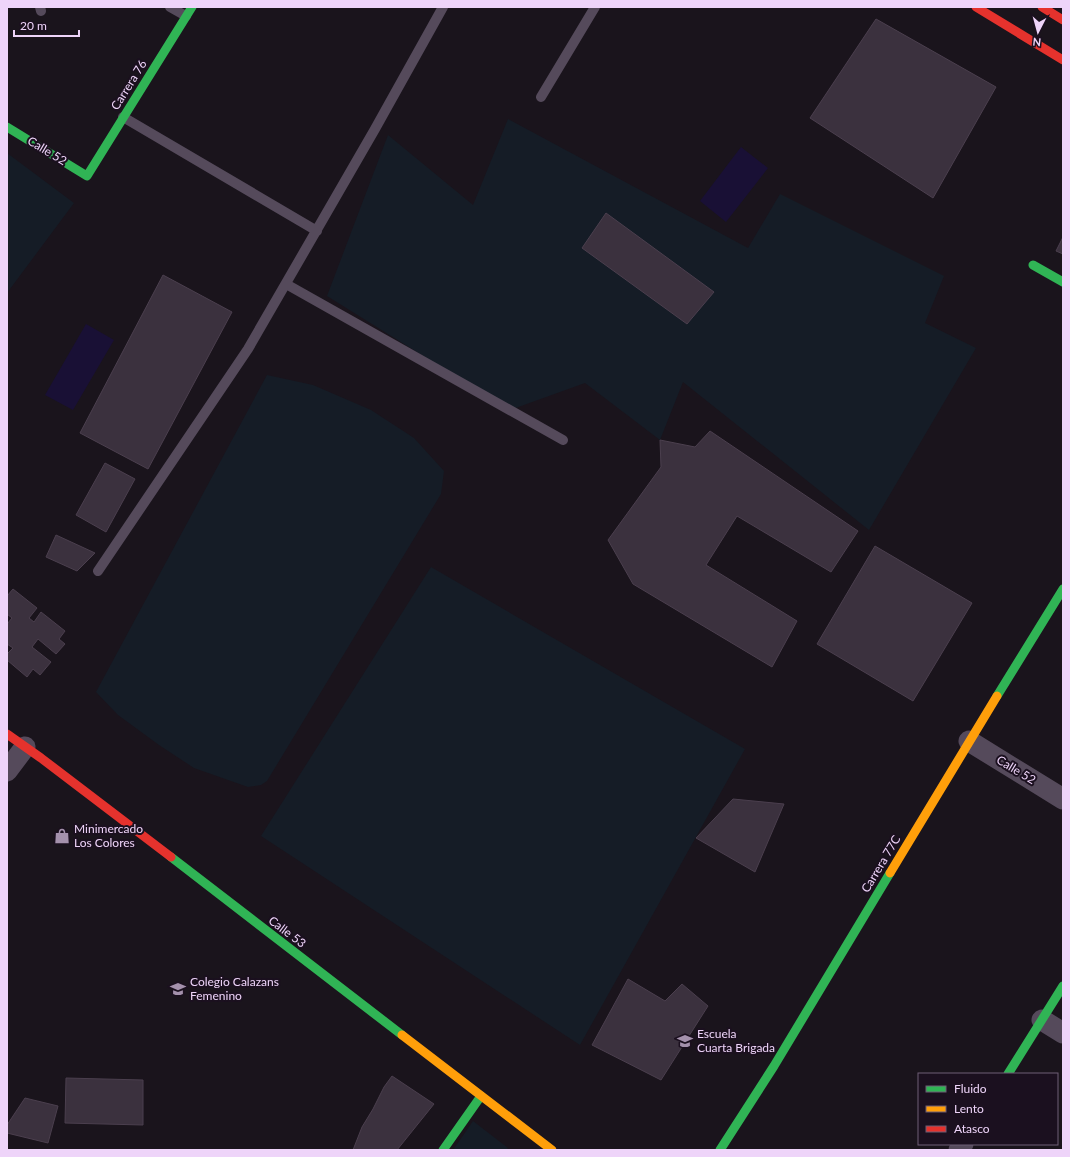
<svg xmlns="http://www.w3.org/2000/svg" width="1070" height="1157" font-family="Lato,sans-serif">
<rect width="100%" height="100%" fill="#1a141c"/>
<path fill="#151c26" d="M508,119l240,129 32,-54 164,82 -19,47 51,25 -107,182 -186,-148 -23,58 -75,-57 -75,27 -183,-114 61,-161 85,70z
M7,153l67,50 -67,90z
M267,375l46,10 58,25 43,28 30,33 -3,23 -174,287 -6,4 -13,2 -54,-19 -35,-23 -41,-30 -22,-23z
M431,567l314,182 -165,296 -319,-209z
M473,1121l35,27 -2,2h-53z"/>
<path fill="#191035" d="M741,147l27,21 -42,54 -26,-21z
M86,324l28,16 -41,70 -28,-15z"/>
<path fill="#3b313e" stroke="#4b3f4e" d="M876,19l120,68 -63,111 -123,-80z
M606,213l108,79 -27,32 -105,-76z
M1063,237v17l-7,-3z
M163,275l69,37 -84,157 -68,-36z
M710,431l148,100 -27,41 -94,-56 -31,49 91,56 -25,46 -139,-83 -25,-44 53,-73 -1,-27 35,7z
M105,463l30,16 -29,53 -30,-17z
M56,535l39,18 -18,18 -31,-14z
M875,546l97,57 -59,98 -96,-57z
M13,589l24,19 -8,10 5,4 7,-10 24,19 -6,8 6,5 -9,10 -18,-15 -6,8 19,15 -11,13 -7,-6 -6,8 -20,-17v-6l6,-6 -6,-4v-20l5,-6 -5,-4v-18z
M733,799l51,5 -29,68 -59,-34z
M628,979l37,22 17,-17 26,22 -47,74 -69,-35z
M392,1076l42,28 -37,46h-44l9,-23 11,-18 11,-22z
M66,1078l77,2v45l-78,-2z
M25,1098l33,8 -10,37 -41,-10v-8z"/>
<g fill="none" stroke-linecap="round" stroke-linejoin="round">
<path stroke="#554a5b" stroke-width="10" d="M40,7l1,4
M170,7l16,9
M541,97l54,-90
M123,117l194,114
M286,284l277,156
M98,571l150,-222 127,-220 68,-122"/>
<path stroke="#554a5b" stroke-width="21" d="M969,741l94,58
M7,771l18,-24
M1042,1020l21,13
M959,1150l4,-6"/>
<path stroke="#30b455" stroke-width="9" d="M7,127l80,49 105,-169
M1033,265l30,17
M997,696l66,-107
M171,857l231,178
M1008,1074l55,-88
M443,1150l38,-54
M720,1150l54,-84 116,-193"/>
<path stroke="#ff9f0a" stroke-width="9" d="M890,873l107,-177
M402,1035l150,115"/>
<path stroke="#e5322d" stroke-width="9" d="M976,7l87,53
M1042,7l21,13
M7,734l34,24 130,99"/>
</g>
<defs>
<symbol id="shop-bare" viewBox="-9 -9 18 18"><path d="M-5-2.5h2.3a2.7 3.5 0 0 1 5.4 0H5L5.5 6h-11ZM-1.5-2.5h3a1.5 2.3 0 0 0-3 0Z" fill="#a491ac" stroke="#1b101f" stroke-width="2.5" paint-order="stroke"/></symbol>
<symbol id="school-bare" viewBox="-9 -9 18 18"><path d="M0-5L7-2L0 1L-7-2ZM-4 1L0 2.5L4 1V4Q0 6-4 4Z" fill="#a491ac" stroke="#1b101f" stroke-width="2.5" paint-order="stroke"/></symbol>
</defs>
<g fill-rule="evenodd">
<use href="#shop-bare" x="51" y="825" width="22" height="22"/>
<use href="#school-bare" x="167" y="978" width="22" height="22"/>
<use href="#school-bare" x="674" y="1030" width="22" height="22"/>
</g>
<g text-anchor="middle" stroke-width="4" stroke-linejoin="round" paint-order="stroke">
<g font-size="12" fill="#eed4f9" stroke="#1b101f">
<text transform="translate(129 85) rotate(-58)" y="4">Carrera 76</text>
<text transform="translate(47 151) rotate(31)" y="4">Calle 52</text>
<text transform="translate(1016 770) rotate(31)" y="4">Calle 52</text>
<text transform="translate(881 864) rotate(-59)" y="4">Carrera 77C</text>
<text transform="translate(287 932) rotate(37)" y="4">Calle 53</text>
</g>
<g font-size="12" fill="#eed4f9" stroke="#1b101f" text-anchor="start">
<text x="74" y="833">Minimercado<tspan x="74" dy="14">Los Colores</tspan></text>
<text x="190" y="986">Colegio Calazans<tspan x="190" dy="14">Femenino</tspan></text>
<text x="697" y="1038">Escuela<tspan x="697" dy="14">Cuarta Brigada</tspan></text>
</g>
</g>
<rect width="1070" height="1157" fill="none" stroke="#eed4f9" stroke-width="16"/>
<rect x="918" y="1073" width="140" height="72" fill="#1b101f" stroke="#6f5e76"/>
<rect x="926" y="1086" width="20" height="6" fill="#30b455" stroke="#6f5e76"/>
<text x="954" y="1093" font-size="12" fill="#eed4f9">Fluido</text>
<rect x="926" y="1106" width="20" height="6" fill="#ff9f0a" stroke="#6f5e76"/>
<text x="954" y="1113" font-size="12" fill="#eed4f9">Lento</text>
<rect x="926" y="1126" width="20" height="6" fill="#e5322d" stroke="#6f5e76"/>
<text x="954" y="1133" font-size="12" fill="#eed4f9">Atasco</text>
<g transform="translate(1038 32) rotate(186)" stroke="#1b101f" stroke-width="3" paint-order="stroke">
<path d="M0-3L7 15L0 10L-7 15Z" fill="#eed4f9"/>
<text y="-6" font-size="11" font-weight="bold" text-anchor="middle" fill="#eed4f9">N</text>
</g>
<path d="M14 30v6h65v-6" fill="none" stroke="#eed4f9" stroke-width="2"/>
<text x="20" y="30" font-size="12" fill="#eed4f9" stroke="#1b101f" stroke-width="3" paint-order="stroke">20 m</text>
</svg>
